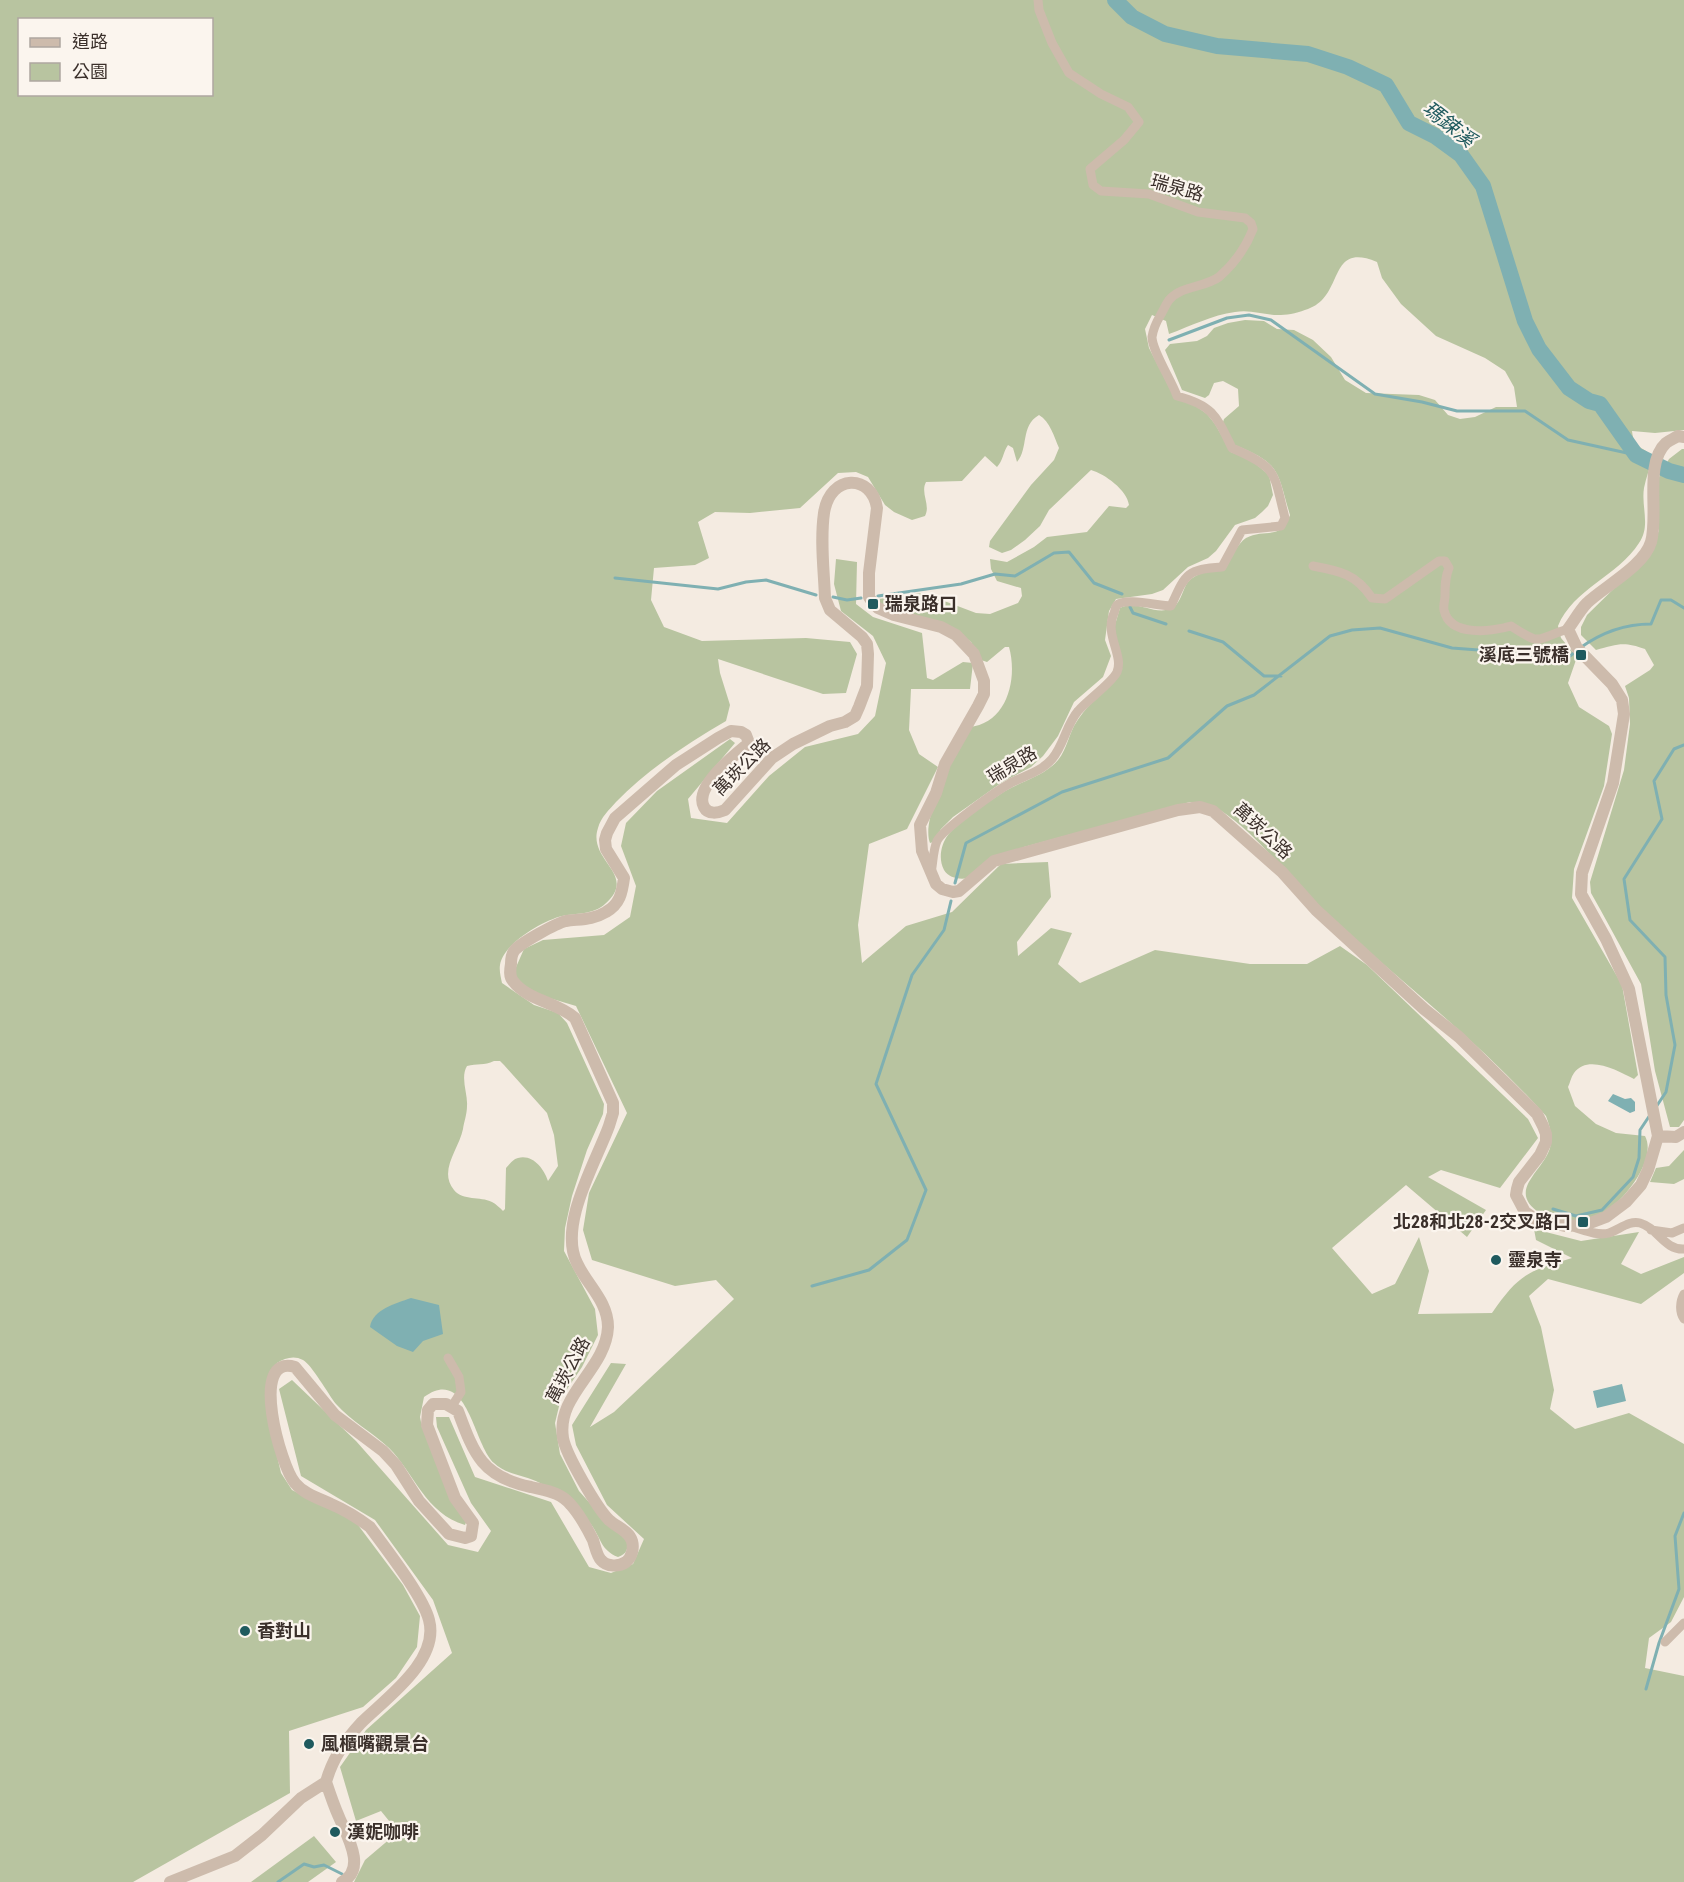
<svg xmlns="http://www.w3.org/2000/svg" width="1684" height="1882" font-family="'Roboto Condensed','Noto Sans TC',sans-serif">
<rect width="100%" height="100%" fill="#f4ebe1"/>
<path fill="#b8c4a0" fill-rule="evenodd" d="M0,0h1684v430l-29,3 -23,-2c2,19 10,14 21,26 -3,10 -7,21 -9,31 -3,19 7,38 -5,55 -21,33 -66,46 -81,83l3,12 16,19 -9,26 11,24 30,19 3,8 -8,52 -30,83 -2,29 50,87 16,90 -4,4c-16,-8 -46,-25 -60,-6 -3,4 -4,10 -6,14l7,19 21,18 20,9 29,3c13,24 -24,69 -45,79 -17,7 -42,9 -59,-1 -36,-23 2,-42 9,-66 3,-11 0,-21 -4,-32 -68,-76 -150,-138 -225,-207 -34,-32 -61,-73 -101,-99 -9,-6 -19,-8 -30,-8l-166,45 -56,31c-8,2 -19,0 -24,-8 -6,-11 -3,-26 4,-35 10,-13 44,-36 59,-45 14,-8 32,-13 45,-24 13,-10 15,-26 22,-40 10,-18 28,-33 43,-48l-3,-50 6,-20c16,-9 33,7 50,1 11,-4 12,-19 18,-27 9,-10 26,-12 39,-16 5,-9 10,-22 19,-28 18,-10 36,3 44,-23 -13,-44 -9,-52 -56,-70l-11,-23 1,-3 15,-13 -1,-17 -15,-8 -9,2 -5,12 -4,3 -23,-8 -17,-40 5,-6 27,-3 10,-5 7,-8 14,-5 17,-3 19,1 13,8 17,1 19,10 18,17 14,23 21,13 53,2 16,5 13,15 12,4 15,-2 21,-10h21l-3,-20 -9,-16 -20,-13 -49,-22 -35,-32 -19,-26 -5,-16c-50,-21 -32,34 -69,47 -8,3 -19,6 -27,6 -15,1 -29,-6 -46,-3 -23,3 -44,14 -66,22l-3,-13 -14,-6 -7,14 4,19 20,39 38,27 8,10 16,28 20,8 18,15 4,20 -5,11 -6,6 -7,6 -20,7 -19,26 -8,7 -20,9 -25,23 -11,4 -36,5 -7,12 -4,29 6,16 -8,21 -29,25 -16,34 -15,20 -12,11 -30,16 -48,34 -12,12 -8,13 -3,1c-10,-25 27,-91 39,-116 38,-3 49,-48 40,-80h-4l-18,15 -6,-2 -10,-18 -14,-11 -78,-25v-7l44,-6 53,20 14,1 28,-11 4,-7 -1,-8 -24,-7 -6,-12 -1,-10 17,3 27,-15 13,-10 40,-5 22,-26 17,2 3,-3c-2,-15 -24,-31 -38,-35l-42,40 -9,16 -15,14 -14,10 -9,3 -13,-6 1,-6 41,-56 23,-25 5,-12c-5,-11 -9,-27 -20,-33 -19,11 -10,33 -22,47l-4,-14 -5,-3c-5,7 -5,16 -11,22l-12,-11 -23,25 -36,1c-6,11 5,23 -1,34l-13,4 -18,-8 -9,-7 -17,-28 -12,-5 -18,1 -38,35 -50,5 -35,-1 -17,10 11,36 -14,7 -41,3 -3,32 13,27 38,14 104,-3 44,4 7,12 -11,39 -23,1 -105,-35 2,14 10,32 -4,16c-39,23 -78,48 -110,81 -7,8 -15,15 -18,26 -11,33 41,46 7,76 -12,11 -29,9 -43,12 -20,5 -59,28 -62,49 -1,6 1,13 2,18l32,22 24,8 9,10 37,81 -1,10 -16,36 -15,46 -7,32 -1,23 31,58 3,26 -16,32 -21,31 -6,25 5,31 19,37 24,27 25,22c0,9 -1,14 -10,17 -18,-7 -17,-20 -28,-34 -3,-3 -8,-5 -11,-8 -12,-10 -25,-24 -39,-32 -14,-8 -34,-8 -46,-20 -21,-19 -26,-98 -70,-66l-4,20 2,10 45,93 -2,5c-39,-11 -51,-52 -76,-77 -17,-16 -38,-27 -53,-44 -8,-10 -24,-39 -33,-44 -9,-5 -18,-2 -26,3l-10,50 14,60 11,17 63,31 48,64 17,31 -3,31 -21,31 -33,29 -74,24 1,62 -157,89h-133zM20,20h192v74h-192zM494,1061h6l4,4 43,48 7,22 4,31 -10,15c-4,-12 -15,-27 -30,-23 -5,1 -8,6 -12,10l-1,41 -2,2c-3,-3 -7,-7 -11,-9 -12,-6 -29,-1 -38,-12 -16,-19 5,-41 9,-61 1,-7 4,-15 4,-23 1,-13 -7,-28 0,-40 10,-3 17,0 27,-5z
M1682,449h2v671l-5,7h-9l-15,-56 -14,-87 -41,-75 -9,-16 -1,-11 34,-112 6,-46 -1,-26 -4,-12 25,-16 4,-5 -9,-16c-21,-8 -28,-5 -49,1l-15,-15v-8l6,-12 52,-51 20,-33 -1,-52 11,-20z
M836,559l21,3 -1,42 17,13 49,16 5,45 6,2 30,-18 10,1 -3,26h-59l-2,41 10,24 19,13 -31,62 -38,15 -11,81 4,38 44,-37 46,-14 49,-48 47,-2 3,35 -34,45 1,14 33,-28 21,5 -14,31 22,19 75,-33 95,14h57l33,-18 27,19 161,154 10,19 -38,50 -59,-18 -13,7 58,33 -19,27 -61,-52 -74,63 40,46 23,-10 24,-47 10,34 -11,43 74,-1c27,-39 36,-42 80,-55l-36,-18 -2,-11 47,12 58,-9 -18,32 20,10 43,-17v16l-43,31 -93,-25 -19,17 12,31 13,63 -4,19 25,20 54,-16 55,31v153l-13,25 -22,16 -4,30 39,8v206h-1330l11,-22 33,-28 -17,-21 -25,10 -16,-54 26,-37 86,-77 -19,-53 -58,-80 -74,-44 -22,-87 13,-9 64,61 92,104 30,7 13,-21 -20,-28 -34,-76 -1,-10h13l26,60 76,25 38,65 22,6 22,-9 11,-25 -37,-34 -31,-60 -4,-20 39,-62 15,1 -36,63 24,-15 120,-113 -18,-19 -41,6 -83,-26 -9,-30 6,-37 38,-80 -51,-107 -57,-17 -6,-15 11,-25 19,-9 61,-5 26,-18 6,-31 -15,-40 5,-23 31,-32 73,-52 5,4 -47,56 3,19 36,5 42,-47 36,-29 53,-13 17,-18 11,-53 -13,-27 -32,-25 -7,-27z
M1684,1150v29l-10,5 -24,-2 6,-14 13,-2z
M314,1836l22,26 -28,20h-57z"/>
<path fill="#7fb0b2" d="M1613,1094l12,5 6,-1 4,4v9l-5,2 -22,-12z
M411,1298l28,7 4,29 -20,7 -10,11 -16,-6 -27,-19c3,-18 25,-23 41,-29z
M1622,1384l4,17 -29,7 -4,-17z"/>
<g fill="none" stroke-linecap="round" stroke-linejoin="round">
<path stroke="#7fb0b2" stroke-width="3" d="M1169,340l58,-22 22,-3 22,5 104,74 47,8 35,9h68l43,29 68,15
M615,578l103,11 28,-7 20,-2 50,15
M878,596l83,-12 34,-10 20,2 39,-23 15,-1 25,31 28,11
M833,597l14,3 14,-2
M1130,607l3,6 33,11
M1189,631l34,11 41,34h17
M1580,648c22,-16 44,-24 71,-24l10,-24h10l13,8
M955,883l11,-40 96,-51 106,-34 59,-52 27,-11 76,-59 22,-6 28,-2 72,20 53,4 43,9 22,-5 5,-4
M1656,1107l10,-15 9,-47 -9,-50 -1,-38 -35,-37 -6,-41 38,-60 -8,-38 20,-32 10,-4
M1553,1209l23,7 26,-6 31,-33 6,-19 1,-28 10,-15
M812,1286l57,-16 38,-30 19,-50 -50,-106 36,-109 32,-45 7,-29
M1646,1689l13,-46 20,-54 -4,-53 9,-23
M278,1882l26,-18 10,3 10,-2 18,9"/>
<path stroke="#7fb0b2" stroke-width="16" d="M1115,0l17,17 33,17 52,12 91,8 40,13 38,18 23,38 26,13 26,19 22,31 42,135 14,28 30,39 20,13 11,3 36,51 33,16 15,4"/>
<path stroke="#cdbbac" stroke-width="9" d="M1313,566c27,5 43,8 59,32l13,1 54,-38h6l4,7c-4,9 -4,18 -4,28 0,4 -2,10 -1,14 6,28 49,21 67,16 32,21 24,13 57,3
M931,873c2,-9 2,-23 6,-32 5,-11 59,-50 72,-57 14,-8 32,-12 43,-25 12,-14 14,-34 26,-48 9,-11 34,-28 39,-39 7,-17 -13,-37 -3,-59 1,-2 1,-6 3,-8 8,-8 42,1 54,1 14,-31 15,-37 51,-39l20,-37 39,-4 4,-8c-12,-47 -7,-50 -53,-70 -15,-31 -19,-43 -55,-52 -5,-15 -25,-45 -25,-59 1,-6 5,-16 8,-21 3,-5 6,-12 9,-16 13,-15 35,-12 50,-23 15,-13 27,-30 34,-48l-2,-6 -6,-5 -47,-6 -49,-18 -48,-3 -8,-6 -3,-16 34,-29 15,-18 -11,-15 -27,-13 -32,-21 -17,-30 -13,-33 -1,-10
M1576,1228c10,3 23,8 33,5 10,-3 20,-13 31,-10 18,5 24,27 44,26
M1651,1230l21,3 12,-5
M1684,1294c-4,7 -5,18 0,25
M448,1358l11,19 2,15 -9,14
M1665,1642l19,-19"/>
<path stroke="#cdbbac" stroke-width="12" d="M1658,1136l18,1 8,-5
M326,1782c6,-22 20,-43 35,-59 24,-24 79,-62 68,-103 -6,-24 -43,-71 -59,-93 -12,-9 -25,-17 -39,-23 -13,-6 -27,-10 -36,-21 -14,-16 -47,-130 0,-116l40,48 48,36 13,14 23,36 30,33 16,4 6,-2 2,-13 -18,-25 -28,-73 1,-15 5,-6h13l12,7c16,43 24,66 73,76 16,4 29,5 40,18 9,10 16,23 22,35 2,6 4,16 8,20 6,7 18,7 25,2 6,-5 8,-14 6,-21 -3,-10 -15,-14 -23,-21 -12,-12 -43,-65 -46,-82 -7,-44 43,-68 45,-111 0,-26 -21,-42 -31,-64 -19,-38 19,-101 32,-137l4,-13v-10l-38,-85c-18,-16 -47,-17 -62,-37 -4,-5 -3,-11 -2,-17 0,-4 1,-10 3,-13 6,-8 43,-28 52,-30 14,-2 27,-1 40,-9 14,-8 16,-19 18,-34l-18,-29 -1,-9 2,-7 8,-15 61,-53 42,-27 13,-7 10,1 5,3 3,8c-13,11 -56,44 -45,64 4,8 14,6 21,3l47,-52 21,-14 37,-18 15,-4 10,-6 4,-9 8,-21 1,-32 -1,-10 -5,-7 -32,-27 -5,-12c-1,-28 -5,-57 -1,-85 6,-40 48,-39 53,-5l-8,65v24l4,6 5,5 16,7 47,12 15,8 18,19 10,27v13l-6,12 -33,58 -9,29 -16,32 2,26 14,33 6,5 11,3 6,-1 35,-30 184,-51 22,-3 13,4 69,61 34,38 108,99 35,28 78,77 6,12 3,8v8l-6,13 -21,27 -2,7 -1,6 9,17 10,7 30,7 20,-1 21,-8 20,-15 15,-17 7,-15 10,-34 -29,-147 -23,-50 -25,-45 1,-21 31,-90 11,-69 -2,-14 -10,-16 -35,-36 -9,-19c6,-8 12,-19 19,-26 18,-17 57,-37 64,-61 8,-27 -7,-79 15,-99 4,-3 9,-5 12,-7l6,1
M326,1782c4,12 8,24 13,35 8,19 28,52 3,65
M170,1882l65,-26 27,-21 39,-37 25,-16"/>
</g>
<g fill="#1f5a5e" stroke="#fbf5ee" stroke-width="2">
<rect x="867" y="598" width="12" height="12" rx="3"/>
<rect x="1575" y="649" width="12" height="12" rx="3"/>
<rect x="1577" y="1216" width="12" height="12" rx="3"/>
<circle cx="1496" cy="1260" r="6"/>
<circle cx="245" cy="1631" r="6"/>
<circle cx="309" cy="1744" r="6"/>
<circle cx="335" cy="1832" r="6"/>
</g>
<g text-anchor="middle" stroke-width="4.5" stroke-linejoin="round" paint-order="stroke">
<g font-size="18" fill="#3b302b" stroke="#fbf5ee">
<text transform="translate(1177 188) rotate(16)" y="6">瑞泉路</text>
<text transform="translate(1012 765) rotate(-31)" y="6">瑞泉路</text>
<text transform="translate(742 767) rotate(-45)" y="6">萬崁公路</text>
<text transform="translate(1263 831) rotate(43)" y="6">萬崁公路</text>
<text transform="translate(568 1370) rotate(-62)" y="6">萬崁公路</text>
</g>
<g font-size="18" font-weight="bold" fill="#3b302b" stroke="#fbf5ee" text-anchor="start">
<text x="885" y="610">瑞泉路口</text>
<text x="1569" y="661" text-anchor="end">溪底三號橋</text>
<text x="1571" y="1228" text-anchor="end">北28和北28-2交叉路口</text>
<text x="1508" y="1266">靈泉寺</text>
<text x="257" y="1637">香對山</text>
<text x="321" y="1750">風櫃嘴觀景台</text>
<text x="347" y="1838">漢妮咖啡</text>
</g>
<g font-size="20" font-style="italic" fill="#1f5a5e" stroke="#fbf5ee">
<text transform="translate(1449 124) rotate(38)" y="7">瑪鋉溪</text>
</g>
</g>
<rect x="18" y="18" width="195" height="78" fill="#fbf5ee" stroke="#aea6a0" stroke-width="1.5"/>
<rect x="30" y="38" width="30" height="9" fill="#cdbbac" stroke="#aea6a0" stroke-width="1.5"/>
<text x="72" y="48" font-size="18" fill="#3b302b">道路</text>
<rect x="30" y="63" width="30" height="18" fill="#b8c4a0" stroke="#aea6a0" stroke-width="1.5"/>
<text x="72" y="78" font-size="18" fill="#3b302b">公園</text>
</svg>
